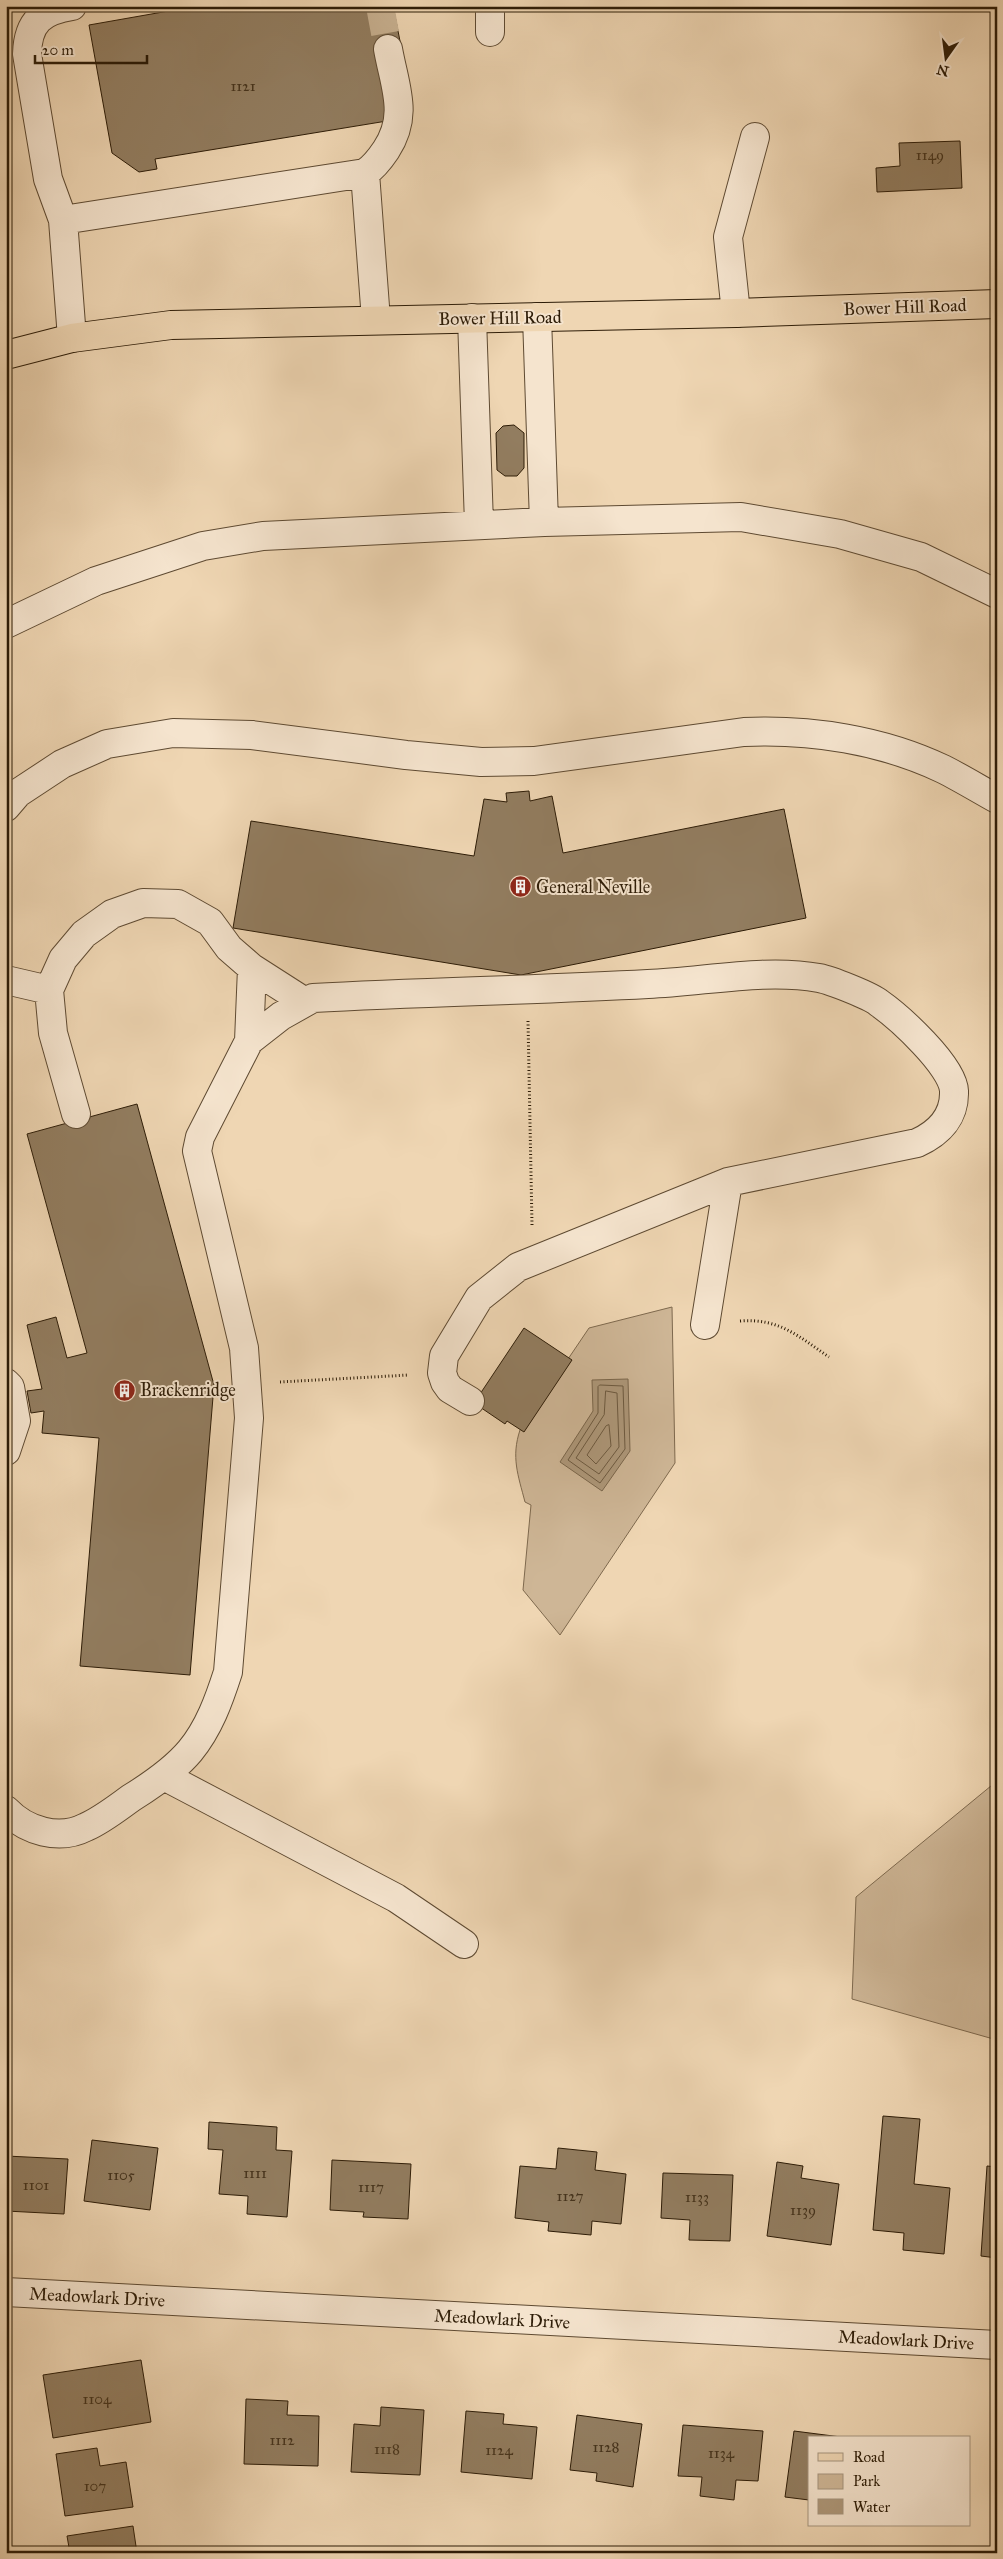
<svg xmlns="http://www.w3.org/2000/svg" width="1003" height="2559" font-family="'IM FELL Great Primer',serif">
<rect width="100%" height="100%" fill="#efd6b3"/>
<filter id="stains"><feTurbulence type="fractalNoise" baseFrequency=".004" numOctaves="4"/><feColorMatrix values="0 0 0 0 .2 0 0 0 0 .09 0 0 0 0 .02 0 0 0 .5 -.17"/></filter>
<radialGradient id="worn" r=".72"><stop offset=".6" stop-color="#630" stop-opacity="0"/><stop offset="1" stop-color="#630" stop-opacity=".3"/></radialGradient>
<path fill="#ceb696" stroke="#7e694e" d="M672,1307l3,156 -115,172 -37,-45 8,-85 -6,-3c-7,-27 -14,-45 -5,-72l69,-102z
M997,1781v259l-145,-41 4,-102z"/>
<path fill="#ad9779" stroke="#7a664b" d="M628,1379l2,72 -28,40 -42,-29 33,-51 -1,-31z"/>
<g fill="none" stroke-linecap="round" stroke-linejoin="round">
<path stroke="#6d5a40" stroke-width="1" d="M600,1385l23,1 2,63 -25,34 -32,-23 30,-47v-26z
M606,1391l11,2 2,54 -20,27 -23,-16 28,-43z
M609,1425l2,21 -15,18 -9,-9 19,-29z"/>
</g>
<path fill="#927d60" stroke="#2d1c07" d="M197,6h196l8,40 -8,74 -238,39 2,10 -18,3 -27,-19 -23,-128z
M960,141l2,47 -85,4 -1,-24 24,-2 -1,-23z
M514,425l10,8v35l-7,8h-12l-8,-6 -1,-37 7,-7z
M529,791l1,10 22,-5 11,57 221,-44 22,109 -285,57 -288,-47 18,-107 223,35 10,-57 23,3 -1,-9z
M137,1104l77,281 -24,290 -110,-9 19,-228 -57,-5 2,-22 -13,2 -4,-22 15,-2 -15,-64 29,-8 11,41 20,-5 -60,-219z
M524,1328l48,32 -48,72 -17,-11 -2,3 -31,-21z
M883,2116l37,3 -6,65 36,4 -6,66 -41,-4 1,-17 -31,-3z
M209,2122l68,5 -1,23 16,1 -5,66 -40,-3 1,-18 -29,-2 4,-44 -15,-1z
M92,2140l66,8 -8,62 -66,-9z
M558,2148l39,4 -2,18 31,4 -5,50 -29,-3 -1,14 -43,-4 1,-9 -34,-4 5,-52 36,3z
M6,2156l62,3 -4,55 -58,-3z
M332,2160l79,4 -3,55 -45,-2 1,-5 -34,-2z
M777,2162l26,4 -2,12 38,6 -8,61 -64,-9z
M987,2166l10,1v91l-16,-2z
M663,2173l70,2 -3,66 -41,-1 1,-20 -29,-2z
M141,2360l10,62 -98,16 -10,-63z
M246,2399l42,2 -1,14 32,1 -1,50 -74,-2z
M381,2407l43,3 -4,65 -69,-3 3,-48 26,2z
M466,2411l38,3 -1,10 34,3 -5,52 -71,-7z
M577,2415l65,9 -9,63 -37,-6 1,-8 -27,-3z
M683,2425l80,6 -5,50 -22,-1 -2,20 -34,-4 2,-19 -24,-1z
M794,2431l55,7h-40v62l-24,-3z
M97,2448l3,18 26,-4 7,45 -68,9 -9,-62z
M133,2526l4,27h-67l-3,-17z"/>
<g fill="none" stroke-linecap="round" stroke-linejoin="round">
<path stroke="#c8b191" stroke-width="28" stroke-dasharray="28 14" stroke-linecap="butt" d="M380,6l8,43"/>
<defs>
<path id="minor" d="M72,6c-30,5 -44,15 -45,48l21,125 15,41 302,-47c9,-6 15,-14 21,-23 23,-35 9,-62 2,-101
M490,6v26
M365,173l11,147
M63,220l9,118
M736,313l-8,-76 27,-100
M537,317l7,205
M472,318l7,206
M6,624l90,-43 107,-35 60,-10 281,-14 197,-5 99,17 81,23 76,37
M6,807l12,-14 44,-29 45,-20 66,-11 79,2 154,20 75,7 53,-1 210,-29c67,-3 138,8 199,37 18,9 36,20 54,30
M6,980l43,10
M249,1041l3,-73
M76,1114l-23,-81 -4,-43 14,-31 21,-25 28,-20 31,-11 35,1 32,18 19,26 23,20 53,34
M705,1325l23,-143
M6,1383l4,4 6,34 -10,30
M164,1776l232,122 68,46
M6,1810c20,21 53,31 80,17 16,-7 31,-19 45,-29 21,-13 43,-28 59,-47 19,-23 29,-51 38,-79l21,-254 -5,-70 -47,-197 3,-14 49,-96 32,-25 32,-18c112,-6 223,-8 335,-14 55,-2 117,-16 171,-6 11,2 52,18 60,25 20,14 74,63 75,88 1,26 -15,42 -37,52l-189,39 -210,85 -39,31 -35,58 -2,17 3,9 5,7 20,12
M6,2292l991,53"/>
<path id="major" d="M6,355l66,-17 99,-13 565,-12 261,-9"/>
</defs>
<use href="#minor" stroke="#5e4a32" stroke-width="30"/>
<use href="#major" stroke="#2d1c07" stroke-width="30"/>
<path stroke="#2d1c07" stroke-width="3" stroke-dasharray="1 2.5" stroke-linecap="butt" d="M528,1021l4,204
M740,1321c39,-3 58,15 89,36
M280,1382l129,-7"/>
<use href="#minor" stroke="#f5e4ce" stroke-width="28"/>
<use href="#major" stroke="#efd6b3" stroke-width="28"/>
</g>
<defs>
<symbol id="building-disc" viewBox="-11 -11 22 22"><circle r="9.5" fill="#8f2418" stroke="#f5e4ce"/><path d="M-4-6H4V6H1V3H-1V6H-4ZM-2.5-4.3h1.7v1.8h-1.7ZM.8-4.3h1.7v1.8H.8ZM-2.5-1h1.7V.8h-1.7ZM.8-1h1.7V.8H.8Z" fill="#fff"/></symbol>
</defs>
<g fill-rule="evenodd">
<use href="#building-disc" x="508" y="874" width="25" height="25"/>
<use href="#building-disc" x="112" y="1378" width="25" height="25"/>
</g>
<g text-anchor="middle" stroke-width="4" stroke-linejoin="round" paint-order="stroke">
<g font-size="15" fill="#46341d">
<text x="243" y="91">1121</text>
<text x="930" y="160">1149</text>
<text x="255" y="2178">1111</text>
<text x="121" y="2180">1105</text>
<text x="36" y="2190">1101</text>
<text x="371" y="2192">1117</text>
<text x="570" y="2201">1127</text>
<text x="697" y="2202">1133</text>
<text x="803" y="2215">1139</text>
<text x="97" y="2404">1104</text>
<text x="282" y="2445">1112</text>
<text x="606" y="2452">1128</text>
<text x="387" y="2454">1118</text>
<text x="499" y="2455">1124</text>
<text x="721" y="2458">1134</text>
<text x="95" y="2491">107</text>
</g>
<g font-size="18" fill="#2d1c07" stroke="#f5e4ce">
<text transform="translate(905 307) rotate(-2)" y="6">Bower Hill Road</text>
<text transform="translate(500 318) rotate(-1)" y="6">Bower Hill Road</text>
<text transform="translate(97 2297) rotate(3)" y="6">Meadowlark Drive</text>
<text transform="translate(502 2319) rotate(3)" y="6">Meadowlark Drive</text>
<text transform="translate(906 2340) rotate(3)" y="6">Meadowlark Drive</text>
</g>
<g font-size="18" fill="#2d1c07" stroke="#f5e4ce" text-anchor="start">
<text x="536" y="893">General Neville</text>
<text x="140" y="1396">Brackenridge</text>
</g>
</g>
<rect width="1003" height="2559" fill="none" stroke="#efd6b3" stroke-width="25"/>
<rect x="8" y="8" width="988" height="2544" fill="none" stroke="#2d1c07" stroke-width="2.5"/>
<rect x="12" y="12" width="978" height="2534" fill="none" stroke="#2d1c07"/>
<rect x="808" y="2436" width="162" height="90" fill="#f5e4ce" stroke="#a5947e"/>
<rect x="818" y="2453" width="25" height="8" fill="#efd6b3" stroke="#a5947e"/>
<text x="853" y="2462" font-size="15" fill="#2d1c07">Road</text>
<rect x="818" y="2474" width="25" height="15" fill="#ceb696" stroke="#a5947e"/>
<text x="853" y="2486" font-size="15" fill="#2d1c07">Park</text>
<rect x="818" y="2499" width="25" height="15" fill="#ad9779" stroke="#a5947e"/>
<text x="853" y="2512" font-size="15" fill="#2d1c07">Water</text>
<g transform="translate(946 58) rotate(194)" stroke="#f5e4ce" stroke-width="4" paint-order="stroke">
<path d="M0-4L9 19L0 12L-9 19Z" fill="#2d1c07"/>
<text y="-8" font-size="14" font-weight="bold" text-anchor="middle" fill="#2d1c07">N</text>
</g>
<path d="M35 55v8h112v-8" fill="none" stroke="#2d1c07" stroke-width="2.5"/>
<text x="42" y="55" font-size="15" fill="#2d1c07" stroke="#f5e4ce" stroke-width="4" paint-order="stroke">20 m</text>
<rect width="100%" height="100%" filter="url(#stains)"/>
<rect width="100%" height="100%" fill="url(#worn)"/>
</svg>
